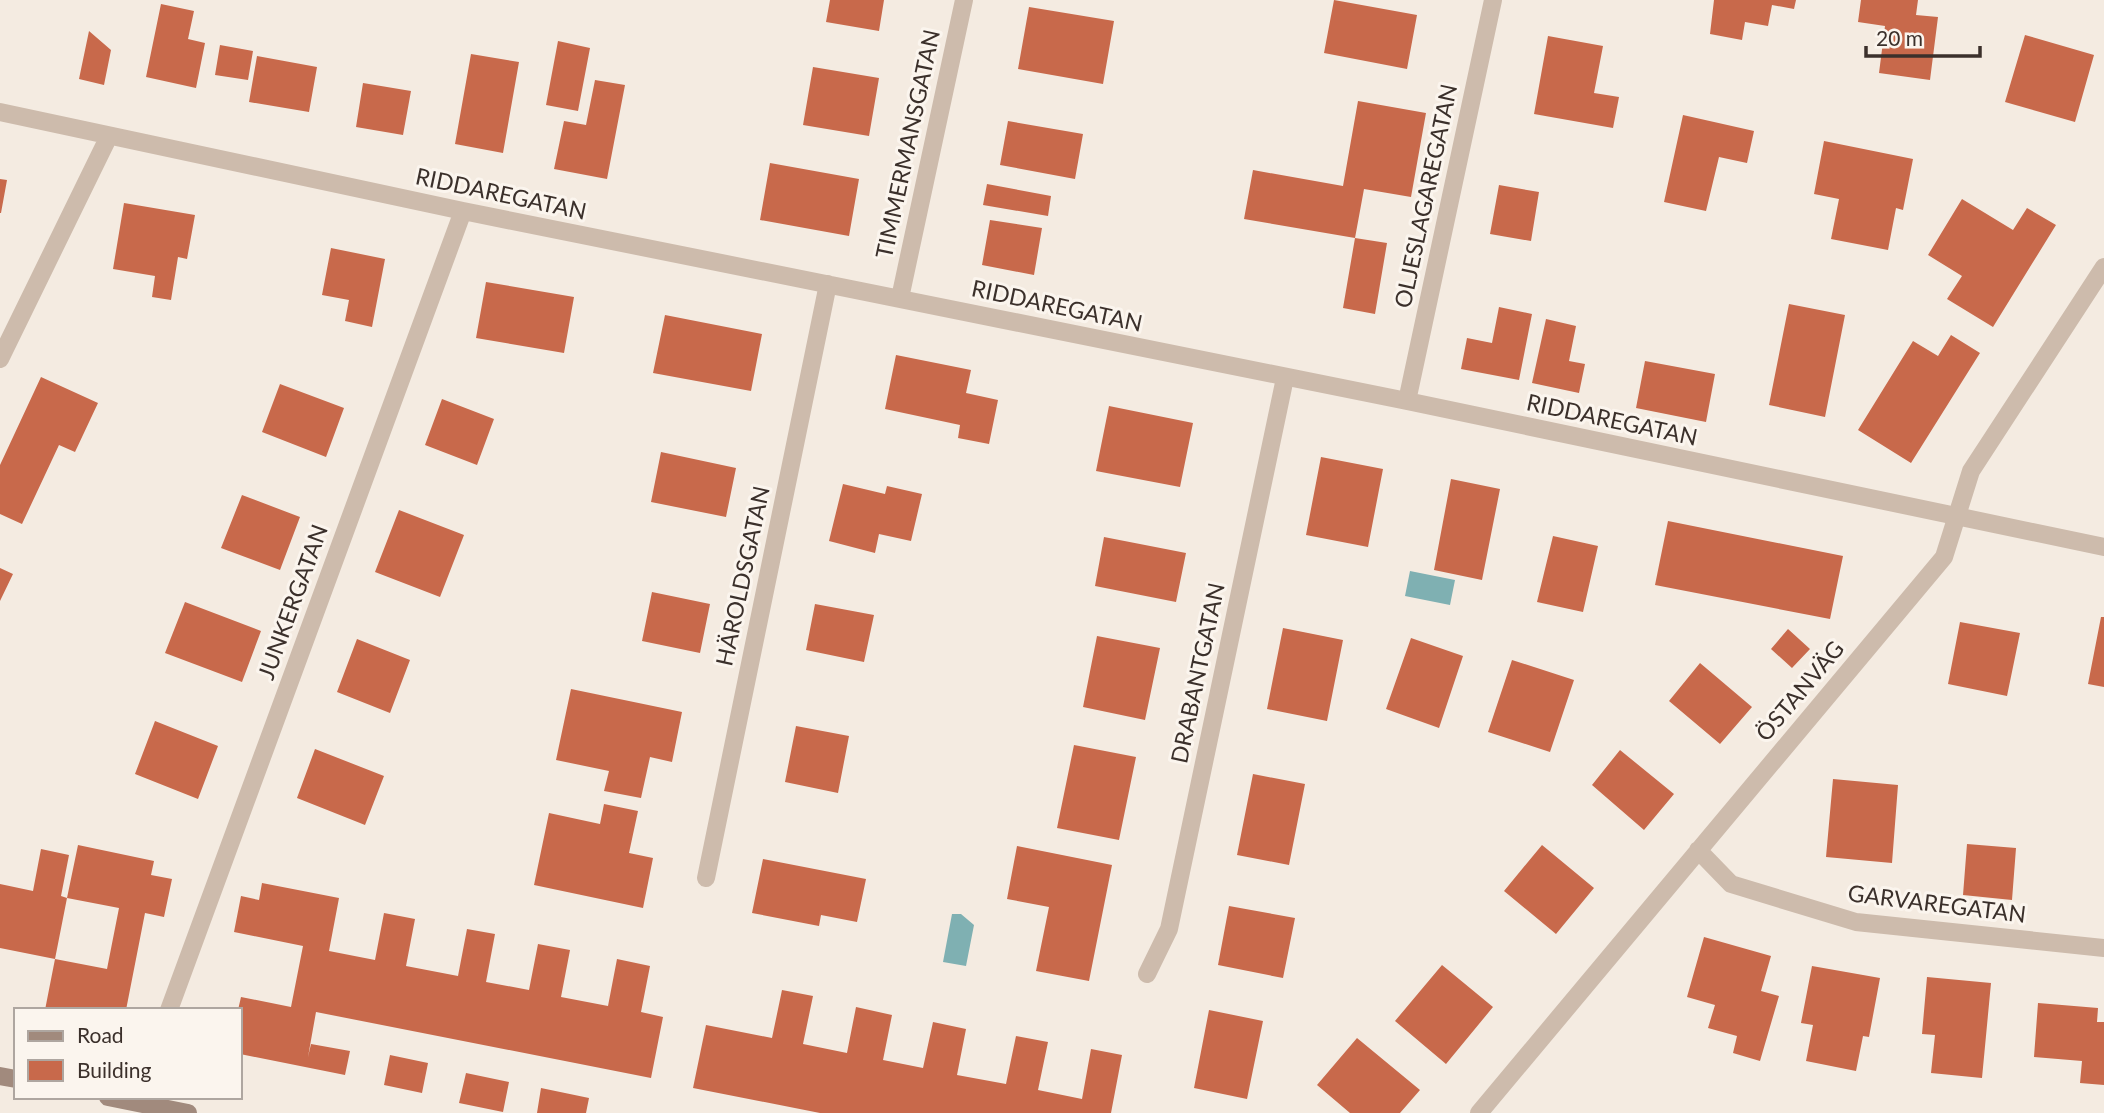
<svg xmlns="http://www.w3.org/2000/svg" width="2104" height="1113" font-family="Lato,sans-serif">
<rect width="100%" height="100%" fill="#f4ebe1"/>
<path fill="#7fb0b2" d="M1410,571l45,9 -5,25 -45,-9z
M952,914h9l13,11 -8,41 -23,-4z"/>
<path fill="#c8694b" d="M830,0h54l-5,31 -53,-9z
M1334,0l83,15 -10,54 -83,-16z
M1714,0h82l-2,9 -22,-4 -4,21 -23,-4 -3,18 -32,-6z
M1861,0h57l-2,15 22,2 -8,63 -51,-7 6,-47 -27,-4z
M161,4l33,7 -6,28 17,4 -9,45 -50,-11z
M1029,7l85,14 -11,63 -85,-15z
M89,31l22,19 -7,35 -25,-6z
M2025,35l69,20 -19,67 -70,-20z
M1548,36l55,10 -9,47 25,4 -6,31 -79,-14z
M558,41l32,7 -12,63 -32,-6z
M220,45l33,6 -5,29 -33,-5z
M471,54l48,8 -16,91 -48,-9z
M257,56l60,11 -8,45 -60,-10z
M813,67l66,11 -10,58 -66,-11z
M595,80l30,5 -18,94 -53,-10 10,-48 22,4z
M363,83l48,8 -8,44 -47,-8z
M1358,101l68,12 -15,84 -47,-8 -9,49 32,5 -12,71 -32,-6 12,-70 -111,-19 9,-49 90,16z
M1683,115l71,16 -7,32 -28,-6 -13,54 -42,-9z
M1008,121l75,13 -8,45 -75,-14z
M1824,141l89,18 -10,51 -7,-2 -8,42 -57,-11 8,-40 -25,-5z
M770,163l89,16 -10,57 -89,-16z
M0,179l7,1 -6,33h-1z
M987,184l64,12 -3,20 -65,-11z
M1499,185l40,7 -8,49 -41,-7z
M1962,199l51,31 14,-22 29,17 -63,102 -46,-28 15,-23 -34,-21z
M124,203l71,12 -8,44 -9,-2 -7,43 -19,-3 3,-21 -42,-7z
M990,220l52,8 -8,47 -52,-10z
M331,248l54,11 -13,68 -27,-6 4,-21 -27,-5z
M486,282l88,15 -10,56 -88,-15z
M1789,304l56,11 -20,102 -56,-12z
M1499,307l33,7 -13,66 -58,-11 6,-31 25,5z
M665,315l97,19 -11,57 -98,-18z
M1546,319l30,7 -7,35 16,3 -6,29 -47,-10z
M1951,335l29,18 -69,110 -53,-33 55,-89 25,15z
M896,355l75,15 -5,23 32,7 -9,44 -31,-6 2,-13 -75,-16z
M1645,361l70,13 -9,48 -70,-14z
M41,377l57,26 -23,49 -16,-7 -37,79 -22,-10v-49z
M280,384l64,24 -18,49 -64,-25z
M442,399l52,20 -17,46 -52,-20z
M1109,406l84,17 -13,64 -84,-16z
M661,452l75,16 -10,49 -75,-15z
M1321,457l62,12 -15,78 -62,-12z
M1451,479l49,10 -18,91 -48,-10z
M843,484l42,10 2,-8 35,8 -11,47 -32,-7 -4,19 -46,-12z
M242,495l58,22 -20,53 -59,-22z
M399,510l65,25 -24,62 -65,-25z
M1668,521l175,35 -13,63 -175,-34z
M1553,536l45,10 -15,66 -46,-10z
M1104,537l82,16 -10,49 -81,-16z
M0,568l13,6 -13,27z
M652,592l58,12 -10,49 -58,-12z
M185,602l76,29 -19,51 -77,-29z
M815,604l59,11 -10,47 -58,-12z
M2101,617h3v70l-16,-3z
M1960,622l60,11 -13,63 -59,-12z
M1283,628l60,12 -16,81 -60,-12z
M1788,629l22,20 -18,19 -21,-19z
M1097,636l63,12 -15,72 -62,-13z
M1411,638l52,18 -24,72 -53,-19z
M357,639l53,21 -20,53 -53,-21z
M1512,660l62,20 -24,72 -62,-20z
M1700,663l52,44 -32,37 -51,-43z
M571,689l111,23 -10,50 -22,-5 -9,41 -37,-7 5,-20 -53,-11z
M155,721l63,25 -20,53 -63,-25z
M796,726l53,10 -11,57 -53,-11z
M1074,745l62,12 -17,83 -62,-12z
M315,749l69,27 -19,49 -68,-27z
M1620,750l54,44 -30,36 -52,-45z
M1253,774l52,10 -16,81 -52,-10z
M1833,779l65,6 -6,78 -66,-6z
M604,804l34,7 -9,42 24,5 -10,50 -109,-23 15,-72 51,11z
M1967,844l49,4 -4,52 -49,-5z
M78,845l76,16 -3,14 21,4 -8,38 -19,-4 -19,97h-81l10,-51 52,10 12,-61 -52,-10z
M1542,845l52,43 -38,46 -52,-43z
M1017,846l95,19 -23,116 -53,-10 13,-64 -42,-8z
M41,849l28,6 -8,41 6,2 -12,61 -55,-11v-64l33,7z
M763,859l103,20 -9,43 -36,-7 -2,11 -67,-13z
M262,883l77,15 -10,53 46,9 9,-47 31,6 -9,47 52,10 9,-47 28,5 -9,48 43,8 9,-46 32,6 -9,47 47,9 9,-47 33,7 -9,46 22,5 -12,61 -335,-66 -8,45 3,-13 39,7 -5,24 -105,-21 -2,-44 3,-13 50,10 12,-61 -69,-14 7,-36 18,4z
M1229,906l66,12 -12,60 -65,-13z
M1704,937l67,19 -10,35 18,5 -19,65 -27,-8 4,-17 -29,-8 7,-23 -28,-8z
M1442,965l51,42 -47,57 -51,-43z
M1812,966l68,12 -11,59 -6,-1 -7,35 -50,-10 7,-36 -12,-2z
M1927,977l64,6 -9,95 -51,-5 4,-38 -13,-1z
M782,990l31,6 -10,48 44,9 9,-46 36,8 -9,45 40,8 10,-46 33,7 -9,46 49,9 10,-48 32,6 -10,48 44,9 9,-50 31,6 -11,58h-291l-127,-25 13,-63 66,13z
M2038,1003l60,5 -1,14h7v63l-24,-2 2,-22 -48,-4z
M1209,1010l54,11 -16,78 -53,-11z
M1357,1038l63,52 -20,23h-50l-33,-28z
M390,1055l38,8 -6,30 -38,-8z
M466,1073l43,9 -6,30 -44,-9z
M541,1088l48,10 -3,15h-49z"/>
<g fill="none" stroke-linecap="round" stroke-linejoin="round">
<path stroke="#cdbbac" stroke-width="18" d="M0,112l463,99 944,190 697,146
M900,298l64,-298
M0,359l109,-223
M1407,401l86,-401
M1698,850l33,34 125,38 248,26
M706,878l122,-594
M1147,974l22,-45 116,-551
M169,1010l294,-799
M1479,1113l465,-556 27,-86 133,-204"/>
<path stroke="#a18a7d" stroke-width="18" d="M0,1076l16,3
M108,1097l80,16"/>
</g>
<g text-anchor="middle" stroke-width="6" stroke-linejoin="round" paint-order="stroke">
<g font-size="23" fill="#3b302b" stroke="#fbf5ee">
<text transform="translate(908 144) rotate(-78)" y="8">TIMMERMANSGATAN</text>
<text transform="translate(501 194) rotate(12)" y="8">RIDDAREGATAN</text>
<text transform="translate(1426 196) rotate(-78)" y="8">OLJESLAGAREGATAN</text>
<text transform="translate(1057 306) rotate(12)" y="8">RIDDAREGATAN</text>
<text transform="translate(1612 420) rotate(12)" y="8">RIDDAREGATAN</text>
<text transform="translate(743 576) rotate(-78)" y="8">HÄROLDSGATAN</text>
<text transform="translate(293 602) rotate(-70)" y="8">JUNKERGATAN</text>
<text transform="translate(1198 673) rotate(-78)" y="8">DRABANTGATAN</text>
<text transform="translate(1800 691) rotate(-50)" y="8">ÖSTANVÄG</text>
<text transform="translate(1937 904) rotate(7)" y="8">GARVAREGATAN</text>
</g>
</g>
<rect x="14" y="1008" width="228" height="91" fill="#fbf5ee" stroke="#aea6a0" stroke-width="2"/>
<rect x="28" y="1031" width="35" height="10" fill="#a18a7d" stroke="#aea6a0" stroke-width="2"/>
<text x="77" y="1043" font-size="21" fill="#3b302b">Road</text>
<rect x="28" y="1060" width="35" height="21" fill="#c8694b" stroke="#aea6a0" stroke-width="2"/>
<text x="77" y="1078" font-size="21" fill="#3b302b">Building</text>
<path d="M1866 46v10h114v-10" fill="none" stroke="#3b302b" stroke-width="3.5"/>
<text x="1876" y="46" font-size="21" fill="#3b302b" stroke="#fbf5ee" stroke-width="5" paint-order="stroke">20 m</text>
</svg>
